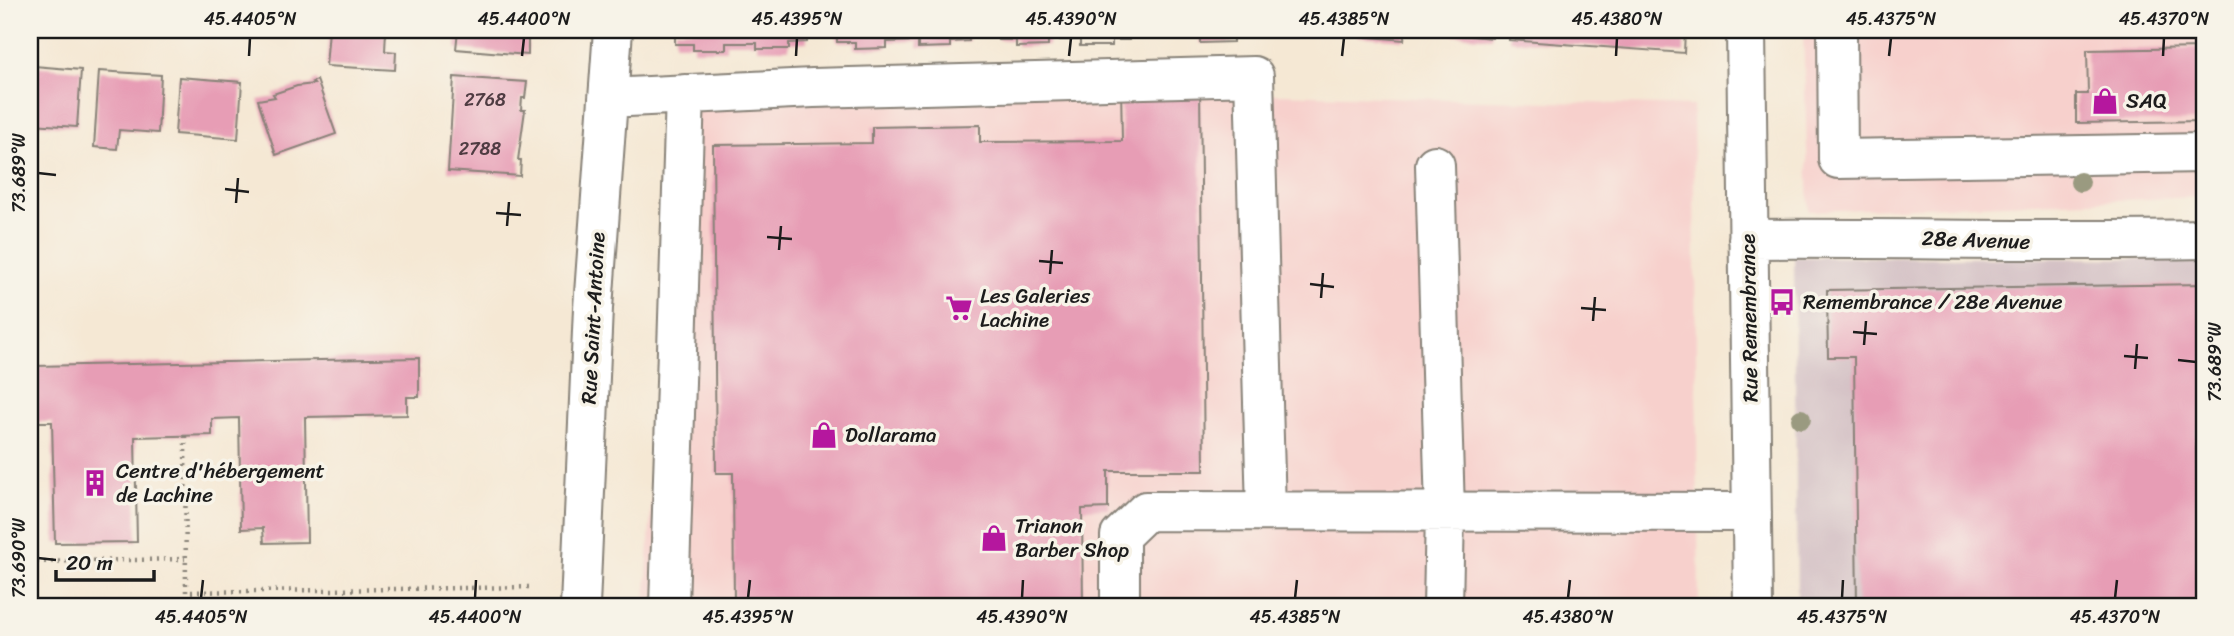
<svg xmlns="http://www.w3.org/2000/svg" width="2234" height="636" font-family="Sriracha,sans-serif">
<rect width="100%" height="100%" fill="#f7f3e8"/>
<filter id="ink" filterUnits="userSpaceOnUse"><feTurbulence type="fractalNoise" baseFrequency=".0143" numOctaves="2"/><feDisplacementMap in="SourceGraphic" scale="14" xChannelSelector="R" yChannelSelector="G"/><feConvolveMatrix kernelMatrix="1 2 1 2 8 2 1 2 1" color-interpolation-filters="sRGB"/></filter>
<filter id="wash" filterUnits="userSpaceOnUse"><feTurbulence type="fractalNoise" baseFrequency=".00686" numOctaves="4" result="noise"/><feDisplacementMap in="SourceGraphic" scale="28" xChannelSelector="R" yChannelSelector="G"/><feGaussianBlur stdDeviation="1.57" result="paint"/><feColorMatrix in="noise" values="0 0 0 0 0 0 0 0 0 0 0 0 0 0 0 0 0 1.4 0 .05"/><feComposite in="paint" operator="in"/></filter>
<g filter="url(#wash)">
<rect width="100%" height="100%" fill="#f5e8d4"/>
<path fill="#f7d0cc" d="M1803,30h401v167l-395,14z
M678,77l1015,29 6,500h-1054z"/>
<path fill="#d2bec3" d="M1794,257l410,2v347h-407z"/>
<g id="blocks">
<path fill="#e79db5" d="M329,30h57l-1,21 11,1 -1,18 -69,-4z
M458,30h70v25l-72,-6z
M675,30h132v12l-18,1v6h-32v-6h-31v7h-33v-6h-18z
M837,30h131l1,11 -19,1v5l-32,1v-7l-31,1v6l-32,1v-7h-18z
M998,30h131v10h-17v6h-32v-6h-32v6l-32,1v-7h-18z
M1200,30h33v12l-33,1z
M1358,30h47l-1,10 -46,-4z
M1405,30h87v8z
M1510,30h175l-1,23 -175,-13z
M2204,48v73l-128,2v-29h12l-1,-44z
M34,66l47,4 -4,57 -45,-3 -2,9v-65z
M99,71l62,4 -3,58 -39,-3 -2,19 -23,-2z
M179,77l63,5 -4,57 -63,-5z
M454,77l73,5 -2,16h-3l-1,12h4l-7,50h3l-1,16 -72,-5z
M317,80l19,54 -60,21 -18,-55 17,-3 -2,-3 24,-8 17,-2 -2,-2z
M1200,86l4,385h-96v37l-26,1 1,97h-349l-1,-133h-17l-3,-328 159,-2v-16l108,-2v17l142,-1 -1,-54z
M2204,284v145h-8l3,177h-342l-3,-249h-26l-1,-67z
M30,355h5v11l384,-8v39h-12v18l-102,2 2,125 -43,1 -1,-15 -22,1 -2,-111 -27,1v16l-77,2 2,105 -82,1 -3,-121h-22z"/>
</g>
</g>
<g filter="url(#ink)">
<use href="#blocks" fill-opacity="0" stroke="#888278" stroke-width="2"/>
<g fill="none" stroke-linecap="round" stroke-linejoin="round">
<defs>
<path id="minor" d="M1746,30l7,576
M1837,30l1,129 366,-6
M608,98l205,-10 441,-12 12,435
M1435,165l10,347 -2,94
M1748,239c153,-1 304,3 456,0
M580,606l13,-298 20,-278
M669,606l16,-512
M1120,606v-70l26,-25 606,1"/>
</defs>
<use href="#minor" stroke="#888278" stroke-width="42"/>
<path stroke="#888278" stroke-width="4.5" stroke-dasharray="2 5" stroke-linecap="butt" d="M185,436l1,156 347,-5
M30,562l155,-3"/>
<use href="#minor" stroke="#fff" stroke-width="38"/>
</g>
<g fill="#9a9a80">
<circle cx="2080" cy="182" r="10"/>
<circle cx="1801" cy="419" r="10"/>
</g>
</g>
<path fill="none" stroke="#1c1c1c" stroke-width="2.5" d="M249,56l1,-18M522,56l2,-18M796,56l1,-18M1069,56l2,-18M1342,56l2,-18M1616,56l1,-18M1889,56l2,-18M2163,56l1,-18M38,173l18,2M225,189l24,3M236,203l2,-25M496,213l25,2M507,226l2,-24M767,237l25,2M779,250l2,-24M1039,261l24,2M1050,274l2,-24M1310,284l24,3M1321,298l2,-25M1581,308l25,2M1593,321l2,-24M1853,332l24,2M1864,345l2,-24M2124,356l24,2M2178,360l18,2M2135,369l2,-25M38,558l18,2M201,598l2,-18M475,598l1,-18M748,598l2,-18M1022,598l1,-18M1295,598l2,-18M1568,598l2,-18M1842,598l1,-18M2115,598l2,-18"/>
<defs>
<symbol id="shop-bare" viewBox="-9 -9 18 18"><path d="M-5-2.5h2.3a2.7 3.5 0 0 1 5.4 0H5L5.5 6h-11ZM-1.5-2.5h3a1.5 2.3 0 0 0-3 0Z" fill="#b5179e" stroke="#f7f3e8" stroke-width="2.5" paint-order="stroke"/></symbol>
<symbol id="bus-bare" viewBox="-9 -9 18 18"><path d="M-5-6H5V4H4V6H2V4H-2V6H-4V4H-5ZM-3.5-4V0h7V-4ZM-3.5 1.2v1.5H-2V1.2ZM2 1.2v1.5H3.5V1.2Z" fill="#b5179e" stroke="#f7f3e8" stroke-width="2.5" paint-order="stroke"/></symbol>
<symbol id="supermarket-bare" viewBox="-9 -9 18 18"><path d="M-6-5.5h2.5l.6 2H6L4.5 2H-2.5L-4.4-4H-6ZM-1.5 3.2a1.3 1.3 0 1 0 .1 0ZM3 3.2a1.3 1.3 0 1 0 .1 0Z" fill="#b5179e" stroke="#f7f3e8" stroke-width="2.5" paint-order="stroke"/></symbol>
<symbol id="building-bare" viewBox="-9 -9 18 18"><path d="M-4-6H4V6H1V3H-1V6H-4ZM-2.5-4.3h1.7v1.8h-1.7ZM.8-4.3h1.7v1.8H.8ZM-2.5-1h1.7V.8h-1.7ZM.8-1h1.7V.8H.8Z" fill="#b5179e" stroke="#f7f3e8" stroke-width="2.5" paint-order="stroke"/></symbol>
</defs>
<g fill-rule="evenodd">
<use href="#shop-bare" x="2086" y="82" width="38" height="38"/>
<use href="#bus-bare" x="1763" y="283" width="38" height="38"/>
<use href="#supermarket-bare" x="940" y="289" width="38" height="38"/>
<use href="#shop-bare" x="805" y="416" width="38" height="38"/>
<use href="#building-bare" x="76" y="464" width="38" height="38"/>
<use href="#shop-bare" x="975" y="519" width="38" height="38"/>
</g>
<g text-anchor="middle" stroke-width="7" stroke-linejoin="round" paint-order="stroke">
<g font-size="18" fill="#4f3c42">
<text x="485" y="106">2768</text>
<text x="480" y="155">2788</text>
</g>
<g font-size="21" fill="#1c1c1c" stroke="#f7f3e8" text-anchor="start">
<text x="2126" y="108">SAQ</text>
<text x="980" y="303">Les Galeries<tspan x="980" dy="24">Lachine</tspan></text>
<text x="1803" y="309">Remembrance / 28e Avenue</text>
<text x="845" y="442">Dollarama</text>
<text x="116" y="478">Centre d'hébergement<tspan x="116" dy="24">de Lachine</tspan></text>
<text x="1015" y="533">Trianon<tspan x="1015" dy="24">Barber Shop</tspan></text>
</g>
<g font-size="21" fill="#1c1c1c" stroke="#f7f3e8">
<text transform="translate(1976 240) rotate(2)" y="7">28e Avenue</text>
<text transform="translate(593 318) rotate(-87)" y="7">Rue Saint-Antoine</text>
<text transform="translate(1749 318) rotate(-91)" y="7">Rue Remembrance</text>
</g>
</g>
<rect width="2234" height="636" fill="none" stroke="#f7f3e8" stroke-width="77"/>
<path d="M56 570v10h98v-10" fill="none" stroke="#1c1c1c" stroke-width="3.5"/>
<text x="66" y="570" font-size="21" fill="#1c1c1c" stroke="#f7f3e8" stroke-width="5" paint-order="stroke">20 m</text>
<rect x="38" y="38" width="2158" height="560" fill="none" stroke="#1c1c1c" stroke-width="2.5"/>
<g font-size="18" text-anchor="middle" fill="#1c1c1c">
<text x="250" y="25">45.4405°N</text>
<text x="524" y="25">45.4400°N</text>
<text x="797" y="25">45.4395°N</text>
<text x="1071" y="25">45.4390°N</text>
<text x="1344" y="25">45.4385°N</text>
<text x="1617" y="25">45.4380°N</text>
<text x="1891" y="25">45.4375°N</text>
<text x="2164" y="25">45.4370°N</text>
<text transform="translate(19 173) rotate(-90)" y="6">73.689°W</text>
<text transform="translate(2215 362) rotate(-90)" y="6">73.689°W</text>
<text transform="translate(19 558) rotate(-90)" y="6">73.690°W</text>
<text x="201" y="623">45.4405°N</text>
<text x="475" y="623">45.4400°N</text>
<text x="748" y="623">45.4395°N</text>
<text x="1022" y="623">45.4390°N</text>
<text x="1295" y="623">45.4385°N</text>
<text x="1568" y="623">45.4380°N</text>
<text x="1842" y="623">45.4375°N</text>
<text x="2115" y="623">45.4370°N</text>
</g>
</svg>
